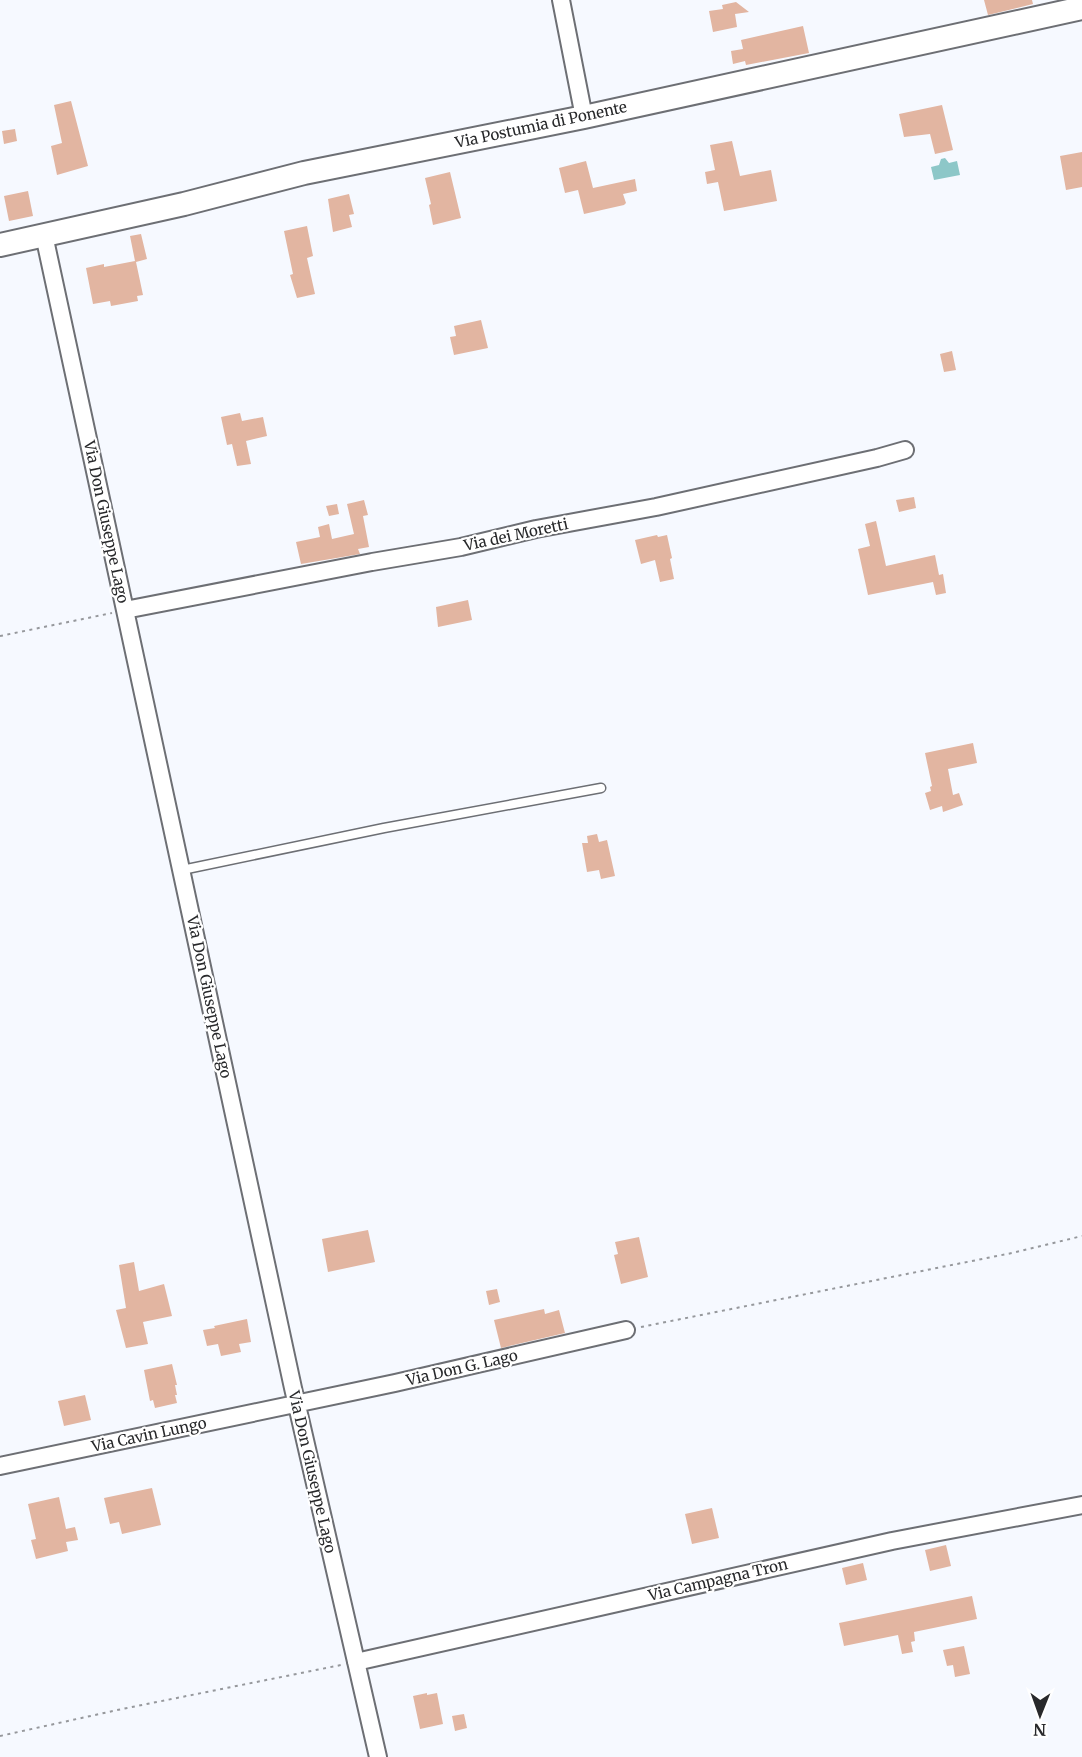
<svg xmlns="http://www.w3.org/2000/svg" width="1082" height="1757" font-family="Merriweather,serif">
<rect width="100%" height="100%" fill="#f6f9ff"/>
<path fill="#8dc7c8" d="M945,158l4,5 8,-2 3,14 -26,5 -3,-13 8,-2 2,-6z"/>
<path fill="#e2b5a1" d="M984,0h48l1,4 -45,11z
M736,2l13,10 -14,2 2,13 -24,5 -4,-21 14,-2 -1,-4z
M803,26l6,27 -63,12 -1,-4 -12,3 -2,-13 12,-2 -2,-9z
M71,101l17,65 -31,9 -6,-29 11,-3 -8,-38z
M942,105l11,45 -18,4 -5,-20 -26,3 -5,-23z
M15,129l2,12 -13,3 -2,-13z
M732,141l8,35 31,-6 6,31 -53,10 -6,-29 -11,2 -2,-12 10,-2 -5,-25z
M1082,152v35l-16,3 -6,-34z
M586,161l7,27 42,-9 2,12 -14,3 3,9 -2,2 -40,9 -6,-24 -13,3 -6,-25z
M450,172l11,46 -28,7 -4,-20 2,-1 -6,-26z
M28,191l5,25 -24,5 -5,-25z
M349,194l5,20 -5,1 3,12 -19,5 -5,-33z
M307,226l6,30 -6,2 8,36 -18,4 -7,-23 3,-1 -9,-43z
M141,234l6,25 -11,3 7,33 -6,1 1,5 -27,5 -1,-5 -17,3 -7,-36 18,-4v3l31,-6 -5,-25z
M481,320l7,28 -34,7 -4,-18 6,-1 -2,-10z
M952,351l4,19 -12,2 -4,-18z
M240,413l2,8 21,-4 4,19 -21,5 5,23 -14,2 -5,-22 -5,1 -6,-28z
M914,497l2,11 -17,4 -3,-12z
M364,500l4,15 -5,1 6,31 -11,2 2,5 -59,10 -5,-22 24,-5 -2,-10 11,-3 3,15 22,-5 -7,-30z
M337,504l2,10 -10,2 -3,-10z
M876,521l10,45 49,-11 4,20 4,-1 3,19 -10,2 -3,-13 -65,13 -10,-46 12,-3 -5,-22z
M657,535l1,2 9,-2 5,23 -2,1 4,20 -14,3 -5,-22 -14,4 -6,-24z
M468,600l4,20 -34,7 -2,-20z
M973,743l4,20 -29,6 5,26 6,-2 4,12 -20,7 -1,-6 -12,4 -5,-17 6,-2 -1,-4 2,-1 -7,-33z
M597,834l2,8 8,-2 8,36 -14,3 -2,-9 -12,2 -5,-29h6l-1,-7z
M368,1230l7,32 -47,10 -6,-33z
M639,1237l9,40 -27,7 -7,-29 4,-1 -3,-12z
M134,1262l5,29 25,-7 8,32 -29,6 5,22 -22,4 -10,-38 10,-2 -7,-43z
M497,1289l3,13 -11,3 -3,-14z
M544,1309l1,5 14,-4 6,23 -64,15 -7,-28z
M247,1319l4,23 -12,2 2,8 -20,4 -3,-12 -11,2 -4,-16 12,-2 -1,-2z
M172,1364l5,21h-2l2,10h-2l2,8 -22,5 -2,-8 -3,1 -6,-31z
M85,1395l6,25 -27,6 -6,-25z
M152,1488l9,37 -39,9 -3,-12 -9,2 -6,-26z
M59,1497l7,32 9,-2 3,13 -12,2 2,9 -32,8 -5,-19 5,-1 -8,-35z
M712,1508l7,30 -27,6 -7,-30z
M946,1545l5,21 -21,5 -5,-21z
M863,1563l4,17 -21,5 -4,-17z
M972,1596l5,23 -63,13 1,9 -4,1 2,10 -11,2 -4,-19 -54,11 -5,-23z
M964,1646l6,28 -15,3 -2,-12 -6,1 -4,-16z
M427,1693v2l10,-2 6,31 -23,5 -7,-33z
M464,1714l3,14 -12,3 -3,-15z"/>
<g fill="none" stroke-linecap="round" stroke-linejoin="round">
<defs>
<path id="service" d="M182,870l202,-42 217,-40"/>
<path id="minor" d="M561,0l23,117
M44,235l249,1153 85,369
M125,610l247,-48 89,-15 75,-18 120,-22 221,-49 28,-8
M0,1466l395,-83 231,-53
M356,1662l536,-121 190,-36"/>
<path id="secondary" d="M0,245l184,-41 120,-31 280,-56 498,-109"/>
</defs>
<use href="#service" stroke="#6d6f74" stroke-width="11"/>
<use href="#minor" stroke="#6d6f74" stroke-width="20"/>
<use href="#secondary" stroke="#6d6f74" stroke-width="26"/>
<path stroke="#96989c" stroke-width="2" stroke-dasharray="3 4.5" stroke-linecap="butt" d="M0,636l112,-23
M641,1327l371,-74 70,-17
M0,1736l122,-27 219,-44"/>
<use href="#service" stroke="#fff" stroke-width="8"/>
<use href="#minor" stroke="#fff" stroke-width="16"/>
<use href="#secondary" stroke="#fff" stroke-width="22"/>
</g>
<g text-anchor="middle" stroke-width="4.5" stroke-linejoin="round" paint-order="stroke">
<g font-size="15" fill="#28292b" stroke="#fff">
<text transform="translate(541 125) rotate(-12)" y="5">Via Postumia di Ponente</text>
<text transform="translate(106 522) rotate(78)" y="5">Via Don Giuseppe Lago</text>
<text transform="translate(516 535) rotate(-12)" y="5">Via dei Moretti</text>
<text transform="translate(209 997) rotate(78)" y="5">Via Don Giuseppe Lago</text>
<text transform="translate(462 1368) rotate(-13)" y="5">Via Don G. Lago</text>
<text transform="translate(149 1435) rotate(-12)" y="5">Via Cavin Lungo</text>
<text transform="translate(312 1472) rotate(77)" y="5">Via Don Giuseppe Lago</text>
<text transform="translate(718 1580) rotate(-13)" y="5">Via Campagna Tron</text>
</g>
</g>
<g transform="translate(1040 1715) rotate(181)" stroke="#ffffff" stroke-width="4.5" paint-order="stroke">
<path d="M0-4.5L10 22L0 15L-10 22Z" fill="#28292b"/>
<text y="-9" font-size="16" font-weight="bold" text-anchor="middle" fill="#28292b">N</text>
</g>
</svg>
